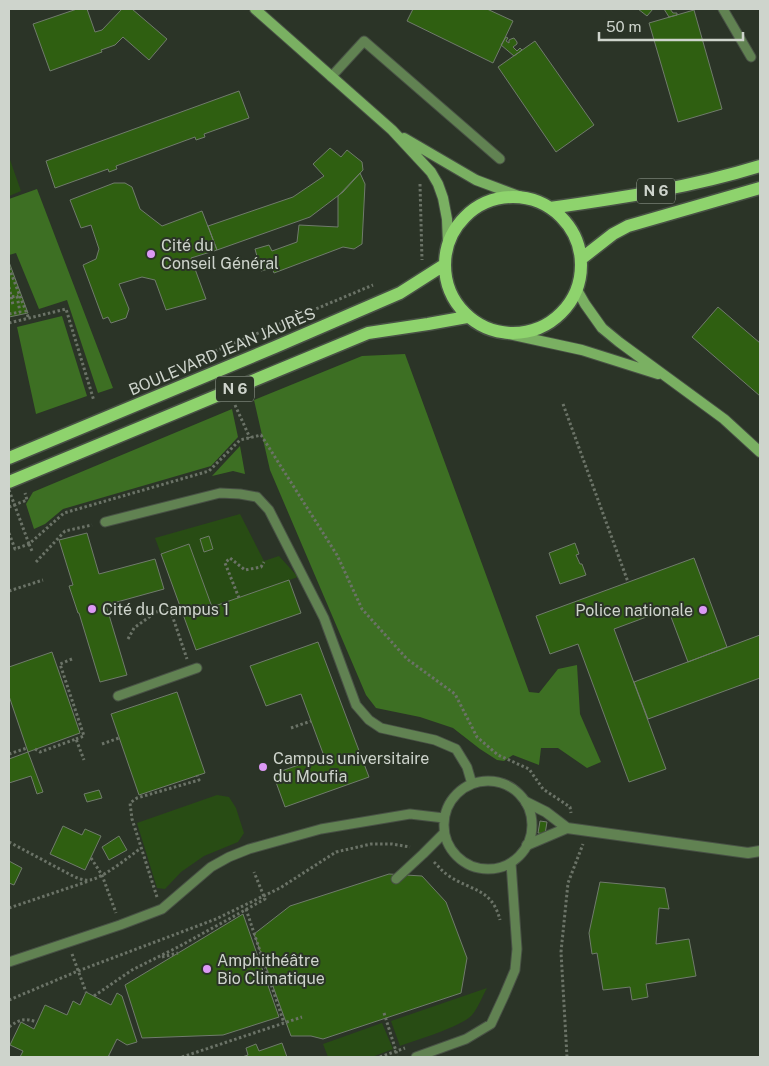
<svg xmlns="http://www.w3.org/2000/svg" width="769" height="1066" font-family="'Public Sans',sans-serif">
<rect width="100%" height="100%" fill="#2b3427"/>
<path fill="#284c14" d="M9,157l12,34 -12,5z
M240,514l24,47 15,-5 19,21 -86,30 -24,-63 -27,10 -6,-16z
M217,795l12,2 7,11 8,25 -6,9 -34,14 -23,16 -16,17 -8,-1 -20,-65z
M487,988c-5,9 -9,20 -15,27 -11,12 -56,25 -72,31l-9,-25z
M382,1023l11,26 -21,8h-44l-5,-13z"/>
<path fill="#3d6f23" d="M37,189l76,199 -15,5 -31,-93 -28,9 -23,-56 -7,2v-56z
M62,316l25,80 -51,18 -19,-87z
M405,354l124,338 10,1 19,-24 19,-4 3,49 21,48 -14,6 -29,-20h-17l-2,17 -26,-10 -9,6 -7,-1 -17,-11 -27,-21 -33,-11 -44,-9 -10,-13 -96,-225 -16,-70 108,-44z
M232,409l6,28 -27,29 -148,43 -18,15 -11,5 -8,-25 7,-12z
M240,446l5,28 -12,-3 -21,5z"/>
<path fill="#2f5f11" stroke="#707b6c" d="M77,9h10l8,23 7,-2 20,-21h10l35,30 -18,21 -26,-23 -8,8 -14,5 1,2 -52,19 -17,-47z
M413,9h74l26,12 -20,42 -86,-42z
M638,9h15l-6,7z
M664,9h6l3,4h4v2l-8,2z
M694,10l28,99 -44,13 -29,-99z
M506,37l2,1 -2,3 3,2v-3l2,-1 3,-1 3,4v2l-4,3 4,4 3,-3 2,2 -8,6 -13,-11z
M535,41l59,84 -38,27 -58,-85z
M239,91l10,27 -45,16 1,3 -9,3 -1,-3 -79,29 1,3 -8,3 -1,-3 -53,19 -9,-27z
M330,148l11,9 6,-7 15,12 1,8 -20,22 -33,25 -93,33 -9,-24 85,-29 31,-21 -11,-12z
M360,173l5,11 -3,60 -8,5 -11,-2 -69,26 -2,-5 -11,3 -6,-22 14,-4 3,6 25,-9 2,-17 39,2v-31z
M114,183h11l7,4 8,22 22,17 40,-15 15,39 -26,8 15,41 -40,11 -11,-30 -13,-3 -23,7 10,25 -3,9 -15,5 -3,-6 -5,2 -20,-54 13,-6 3,-10 -8,-24 -10,3 -11,-28z
M9,262l19,51 -19,4z
M718,307l42,36v53l-68,-59z
M87,533l12,41 56,-15 9,30 -58,16 21,70 -27,7 -21,-69h-1l-9,-27 4,-1 -14,-45z
M209,536l4,13 -9,3 -4,-13z
M575,543l4,11 -3,1 4,9h2l4,11 -26,9 -11,-31z
M189,544l23,63 77,-27 12,33 -105,37 -35,-96z
M694,558l33,89 -39,15 -20,-53 -54,20 52,140 -37,13 -51,-138 -28,10 -14,-38z
M760,635v43l-112,41 -14,-37z
M318,642l51,135 -84,30 -12,-33 51,-18 -23,-62 -35,12 -16,-40z
M52,652l28,81 -52,19 -19,-56v-29z
M177,692l28,81 -66,22 -28,-81z
M28,752l15,40 -6,2 -6,-18 -22,7v-24z
M99,790l3,8 -15,4 -3,-8z
M540,821l7,1 -2,12 -7,-1z
M63,826l19,9 3,-6 16,7 -16,34 -35,-16z
M119,836l8,14 -18,10 -7,-13z
M9,861l13,7 -8,17 -5,-2z
M389,874l33,2 24,26 21,56 -6,35 -138,46 -12,-3h-20l-37,-102 36,-28z
M600,882l65,6 4,21 -10,-1 -3,36 33,-5 7,37 -50,8 2,13 -16,3 -2,-13 -27,3 -6,-37 -5,1 -3,-21z
M243,914l36,103 -56,18 -81,3 -17,-53z
M86,992l25,13 6,-12 5,3 15,46 -10,3 -10,-6 -9,18h-88l3,-6 -13,-6 11,-23 13,7 11,-24 22,10 6,-14 7,4z
M282,1043l5,14h-45l6,-2 -2,-7 10,-4 3,7z"/>
<g fill="none" stroke-linecap="round" stroke-linejoin="round">
<defs>
<path id="lane" d="M723,9l28,48
M331,77l33,-36 136,118
M105,522l115,-29 20,1 17,3 12,13 55,108 32,87 13,15 12,8 54,12 21,9 11,18 5,17
M118,696l79,-28
M444 825a44 44 0 1 1 88 0a44 44 0 1 1-88 0Z
M396,879l27,-25 21,-21
M9,962l111,-37 42,-16 49,-42 18,-10 20,-8 72,-20 89,-15 34,4
M416,1057l50,-18 25,-15 13,-28 11,-26 2,-21 -6,-86"/>
<path id="street" d="M526,802l20,10 21,16
M567,828l181,25 12,-2
M527,845l40,-17"/>
<path id="secondary" d="M255,9l137,121 39,42 7,12 5,14 4,21 1,25
M404,138l72,42 48,18
M577,290l8,14 17,24 17,14 105,77 36,33
M504,333l78,17 76,24"/>
<path id="primary" d="M445 265a68 68 0 1 1 136 0a68 68 0 1 1-136 0Z
M550,208c71,-10 142,-21 210,-42
M581,259l32,-25 15,-8 132,-38
M9,458l266,-111 125,-54 44,-28
M9,482l359,-149 60,-9 39,-7"/>
</defs>
<use href="#lane" stroke="#485145" stroke-width="11"/>
<use href="#street" stroke="#485145" stroke-width="12"/>
<use href="#secondary" stroke="#485145" stroke-width="12"/>
<use href="#primary" stroke="#485145" stroke-width="15"/>
<path stroke="#6b7367" stroke-width="3" stroke-dasharray="2.5 2.5" stroke-linecap="butt" d="M420,184l2,76
M9,268l20,51
M9,287l4,18
M9,314l11,-2 -3,-16 -6,1
M9,323l57,-14 28,92
M201,357l172,-72
M563,404l65,178
M235,405l15,33
M9,507l18,-7 -2,-7
M9,533l6,16 14,-5 35,-31 145,-42 31,-31 21,-5 76,120 25,54 45,50 48,35 22,43 21,18 31,14 14,20 27,18 1,6
M29,544l3,7
M36,562l29,-31 27,-6
M9,591l34,-11
M239,598l-14,-35 5,-5 15,12 16,-3 3,-5
M128,639l6,-11 22,-16 14,-3 17,50
M72,659l-12,5 24,72 -8,3
M291,728l20,-7
M102,744l17,-6
M35,749l5,3 36,-13 8,21
M9,754l18,-6
M9,842l62,33c6,3 13,6 19,5 13,-2 40,-24 51,-32
M91,858l11,17 14,38
M434,862c5,5 9,10 15,14 22,15 43,12 51,44
M157,897l-25,-78 -2,-16 7,-5 62,-18 -2,-5
M9,908l80,-27
M246,909l38,114
M72,954l14,38
M162,957l16,-4
M94,996l38,-26 48,-24 85,-47 -11,-27
M9,1000l69,-29 138,-52 64,-31 56,-36 35,-8h21l18,3
M384,1013l12,38 1,6
M9,1027c11,-8 15,-9 28,-5
M108,1057h2
M182,1057l120,-40
M380,1057l25,-9
M567,1057l-6,-105 7,-69 15,-39"/>
<use href="#lane" stroke="#618252" stroke-width="9"/>
<use href="#street" stroke="#618252" stroke-width="10"/>
<use href="#secondary" stroke="#7ab062" stroke-width="10"/>
<use href="#primary" stroke="#8ed36d" stroke-width="12"/>
<path stroke="#6b7367" stroke-width="3" stroke-dasharray="2.5 2.5" stroke-linecap="butt" d="M9,490l20,54"/>
</g>
<g fill="#dc99f5" stroke="#2b3427" stroke-width="2">
<circle cx="151" cy="254" r="5"/>
<circle cx="92" cy="609" r="5"/>
<circle cx="703" cy="610" r="5"/>
<circle cx="263" cy="767" r="5"/>
<circle cx="207" cy="969" r="5"/>
</g>
<g text-anchor="middle" stroke-width="4" stroke-linejoin="round" paint-order="stroke">
<g fill="#2b3427" stroke="#9da49a" stroke-width="1">
<rect x="637" y="178.5" width="38" height="25" rx="4"/>
<rect x="216" y="376.5" width="38" height="25" rx="4"/>
</g>
<g font-size="15" font-weight="bold" fill="#ced4cc">
<text x="656" y="196">N 6</text>
<text x="235" y="394">N 6</text>
</g>
<g font-size="16" fill="#ced4cc" stroke="#2b3427" text-anchor="start">
<text x="161" y="251">Cité du<tspan x="161" dy="18">Conseil Général</tspan></text>
<text x="102" y="615">Cité du Campus 1</text>
<text x="693" y="616" text-anchor="end">Police nationale</text>
<text x="273" y="764">Campus universitaire<tspan x="273" dy="18">du Moufia</tspan></text>
<text x="217" y="966">Amphithéâtre<tspan x="217" dy="18">Bio Climatique</tspan></text>
</g>
<g font-size="16" fill="#ced4cc" stroke="#2b3427">
<text transform="translate(222 351) rotate(-23)" y="6">BOULEVARD JEAN JAURÈS</text>
</g>
</g>
<rect width="769" height="1066" fill="none" stroke="#ced4cc" stroke-width="20"/>
<path d="M599 32v8h144v-8" fill="none" stroke="#ced4cc" stroke-width="2.5"/>
<text x="606" y="32" font-size="15" fill="#ced4cc" stroke="#2b3427" stroke-width="4" paint-order="stroke">50 m</text>
</svg>
